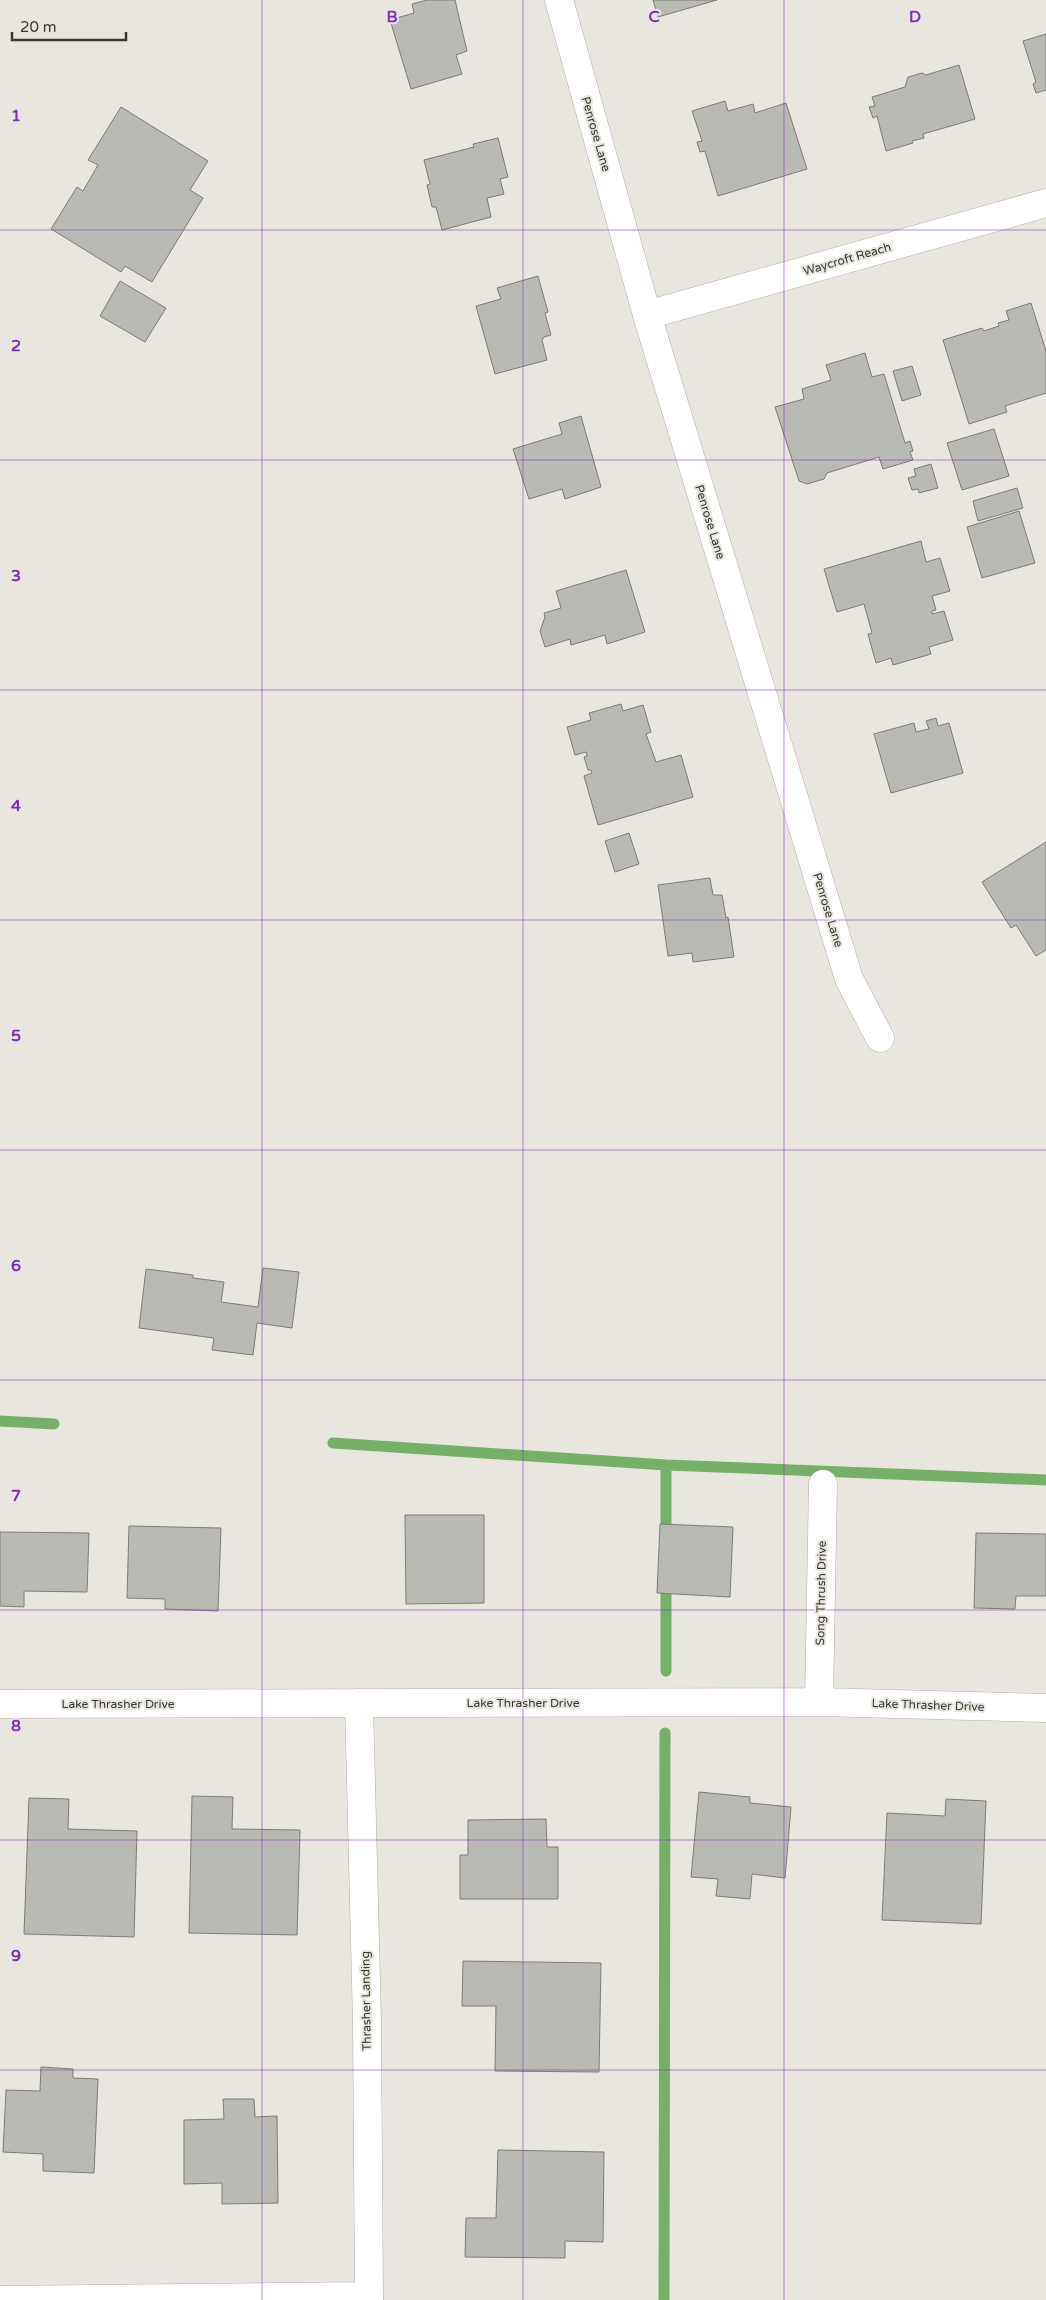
<svg xmlns="http://www.w3.org/2000/svg" width="1046" height="2300" font-family="'Varela Round',sans-serif">
<rect width="100%" height="100%" fill="#e9e6e0"/>
<g fill="none" stroke-linecap="round" stroke-linejoin="round">
<path stroke="#76af67" stroke-width="11" d="M0,1421l54,3
M333,1443l333,22 380,15
M666,1538v-73
M666,1671v-92
M664,2300l1,-567"/>
</g>
<path fill="#babab4" stroke="#7c7c76" d="M427,0h28l12,51 -11,4 6,19 -51,15 -21,-69 24,-7 -2,-9z
M653,0h64l-59,17z
M1046,34v56l-10,3 -3,-9 3,-2 -13,-41z
M959,65l16,54 -52,15 1,4 -12,3 1,2 -27,8 -9,-35 -4,2 -4,-11 6,-1 -3,-9 33,-10 3,-10 14,-4 4,2z
M725,101l3,10 25,-7 2,9 31,-10 21,66 -89,27 -13,-45 -5,1 -3,-10 5,-1 -10,-30z
M121,107l87,54 -18,29 13,8 -51,84 -27,-16 -4,6 -70,-43 26,-42 6,4 15,-26 -10,-5z
M498,138l10,39 -8,2 4,15 -17,4 4,19 -49,13 -6,-23h-4l-5,-22 3,-1 -6,-24 50,-13 -1,-3z
M538,276l10,36 -3,1 6,22 -7,2 -2,3 5,20 -52,14 -19,-68 25,-7 -4,-11z
M120,281l46,27 -21,34 -45,-26z
M1031,303l15,48v42l-41,13 2,6 -38,12 -26,-84 39,-12 2,3 15,-5 -1,-3 11,-3 -3,-9z
M865,353l7,24 12,-3 21,69 5,-2 3,10 -3,1 3,8 -30,9 -4,-12 -52,16 -3,6 -17,5 -8,-3 -24,-74 29,-8 -2,-10 29,-9 -5,-15z
M912,366l9,29 -19,6 -9,-30z
M581,416l20,71 -36,12 -3,-10 -33,10 -16,-50 49,-15 -3,-11z
M994,429l15,47 -47,14 -15,-47z
M931,464l7,24 -19,5 -1,-4 -6,1 -4,-12 8,-2 -2,-7z
M1017,488l6,20 -45,13 -5,-20z
M1019,511l16,52 -53,15 -15,-51z
M921,541l5,21 14,-4 10,33 -18,5 4,14 -4,1v3l12,-3 9,29 -24,7 2,7 -38,11 -2,-7 -15,5 -8,-29 4,-1 -8,-29 -27,8 -13,-43z
M626,570l19,62 -38,12 -2,-9 -34,10 -1,-6 -25,8 -5,-16 5,-14 -1,-4 17,-5 -5,-17z
M621,704l2,7 20,-6 8,27 -5,2 10,28 25,-7 12,42 -95,28 -14,-49 8,-3 -1,-3h-3l-4,-13 3,-1 -1,-4 -11,3 -8,-28 24,-7 -2,-7z
M936,718l2,8 11,-3 14,50 -72,20 -17,-59 40,-11 2,9 13,-3 -3,-8z
M629,833l10,31 -24,8 -10,-31z
M1046,842v108l-10,6 -20,-31 -5,3 -29,-46z
M710,878l3,17h9l4,23 2,-1 6,40 -41,5 -1,-9 -24,3 -10,-71z
M263,1268l36,4 -7,56 -35,-5 -4,32 -41,-5 2,-12 -75,-10 7,-59 47,6v3l31,4 -3,20 37,5z
M405,1515h79v88l-78,1z
M660,1524l73,3 -3,70 -73,-4z
M129,1526l92,2 -3,83 -53,-2v-10l-38,-1z
M0,1532l89,1 -2,59 -63,-1v16l-24,-1z
M976,1533l70,1v62h-30l-1,13 -41,-1z
M699,1792l51,5v6l41,4 -6,71 -33,-4 -2,25 -34,-3 2,-17 -27,-2z
M192,1796l41,1 -1,32 68,1 -3,105 -108,-2z
M29,1798l40,1 -1,30 69,2 -3,106 -110,-3z
M946,1799l40,2 -5,123 -99,-4 5,-107 58,3z
M546,1819l1,28h11v52h-98v-44h8v-35z
M463,1961l138,2 -2,109 -104,-1 1,-65h-34z
M41,2067l32,2v9l25,1 -4,94 -51,-2v-17l-40,-2 3,-62 34,1z
M223,2099h31l1,18 22,-1 1,87 -56,1v-21l-38,1v-64l40,-1z
M498,2150l106,2 -1,90 -38,-1v17l-100,-1 1,-39h30z"/>
<g fill="none" stroke-linecap="round" stroke-linejoin="round">
<defs>
<path id="street" d="M559,0l88,315 202,664 31,59
M647,315l399,-112
M819,1702l4,-218
M359,1703l8,319 2,278
M0,1704l819,-2 227,6
M0,2300l369,-4"/>
</defs>
<use href="#street" stroke="#b1aea8" stroke-width="29"/>
<use href="#street" stroke="#fff" stroke-width="28"/>
</g>
<path fill="none" stroke="#7b2cbf" stroke-width="1" stroke-opacity="0.55" d="M262,0v2300M523,0v2300M784,0v2300M0,230h1046M0,460h1046M0,690h1046M0,920h1046M0,1150h1046M0,1380h1046M0,1610h1046M0,1840h1046M0,2070h1046"/>
<g text-anchor="middle" stroke-width="4" stroke-linejoin="round" paint-order="stroke">
<g font-size="12" fill="#393835" stroke="#e9e6e0">
<text transform="translate(596 134) rotate(74)" y="4">Penrose Lane</text>
<text transform="translate(847 259) rotate(-16)" y="4">Waycroft Reach</text>
<text transform="translate(710 522) rotate(73)" y="4">Penrose Lane</text>
<text transform="translate(828 910) rotate(73)" y="4">Penrose Lane</text>
<text transform="translate(821 1593) rotate(-89)" y="4">Song Thrush Drive</text>
<text x="523" y="1707">Lake Thrasher Drive</text>
<text x="118" y="1708">Lake Thrasher Drive</text>
<text transform="translate(928 1705) rotate(2)" y="4">Lake Thrasher Drive</text>
<text transform="translate(366 2001) rotate(-91)" y="4">Thrasher Landing</text>
</g>
</g>
<g font-size="16" text-anchor="middle" font-weight="bold" fill="#7b2cbf" stroke="#e9e6e0" stroke-width="4" stroke-linejoin="round" paint-order="stroke">
<text x="392" y="22">B</text>
<text x="654" y="22">C</text>
<text x="915" y="22">D</text>
<text x="16" y="121">1</text>
<text x="16" y="351">2</text>
<text x="16" y="581">3</text>
<text x="16" y="811">4</text>
<text x="16" y="1041">5</text>
<text x="16" y="1271">6</text>
<text x="16" y="1501">7</text>
<text x="16" y="1731">8</text>
<text x="16" y="1961">9</text>
</g>
<path d="M12 32v8h114v-8" fill="none" stroke="#393835" stroke-width="2.5"/>
<text x="20" y="32" font-size="15" fill="#393835" stroke="#e9e6e0" stroke-width="4" paint-order="stroke">20 m</text>
</svg>
